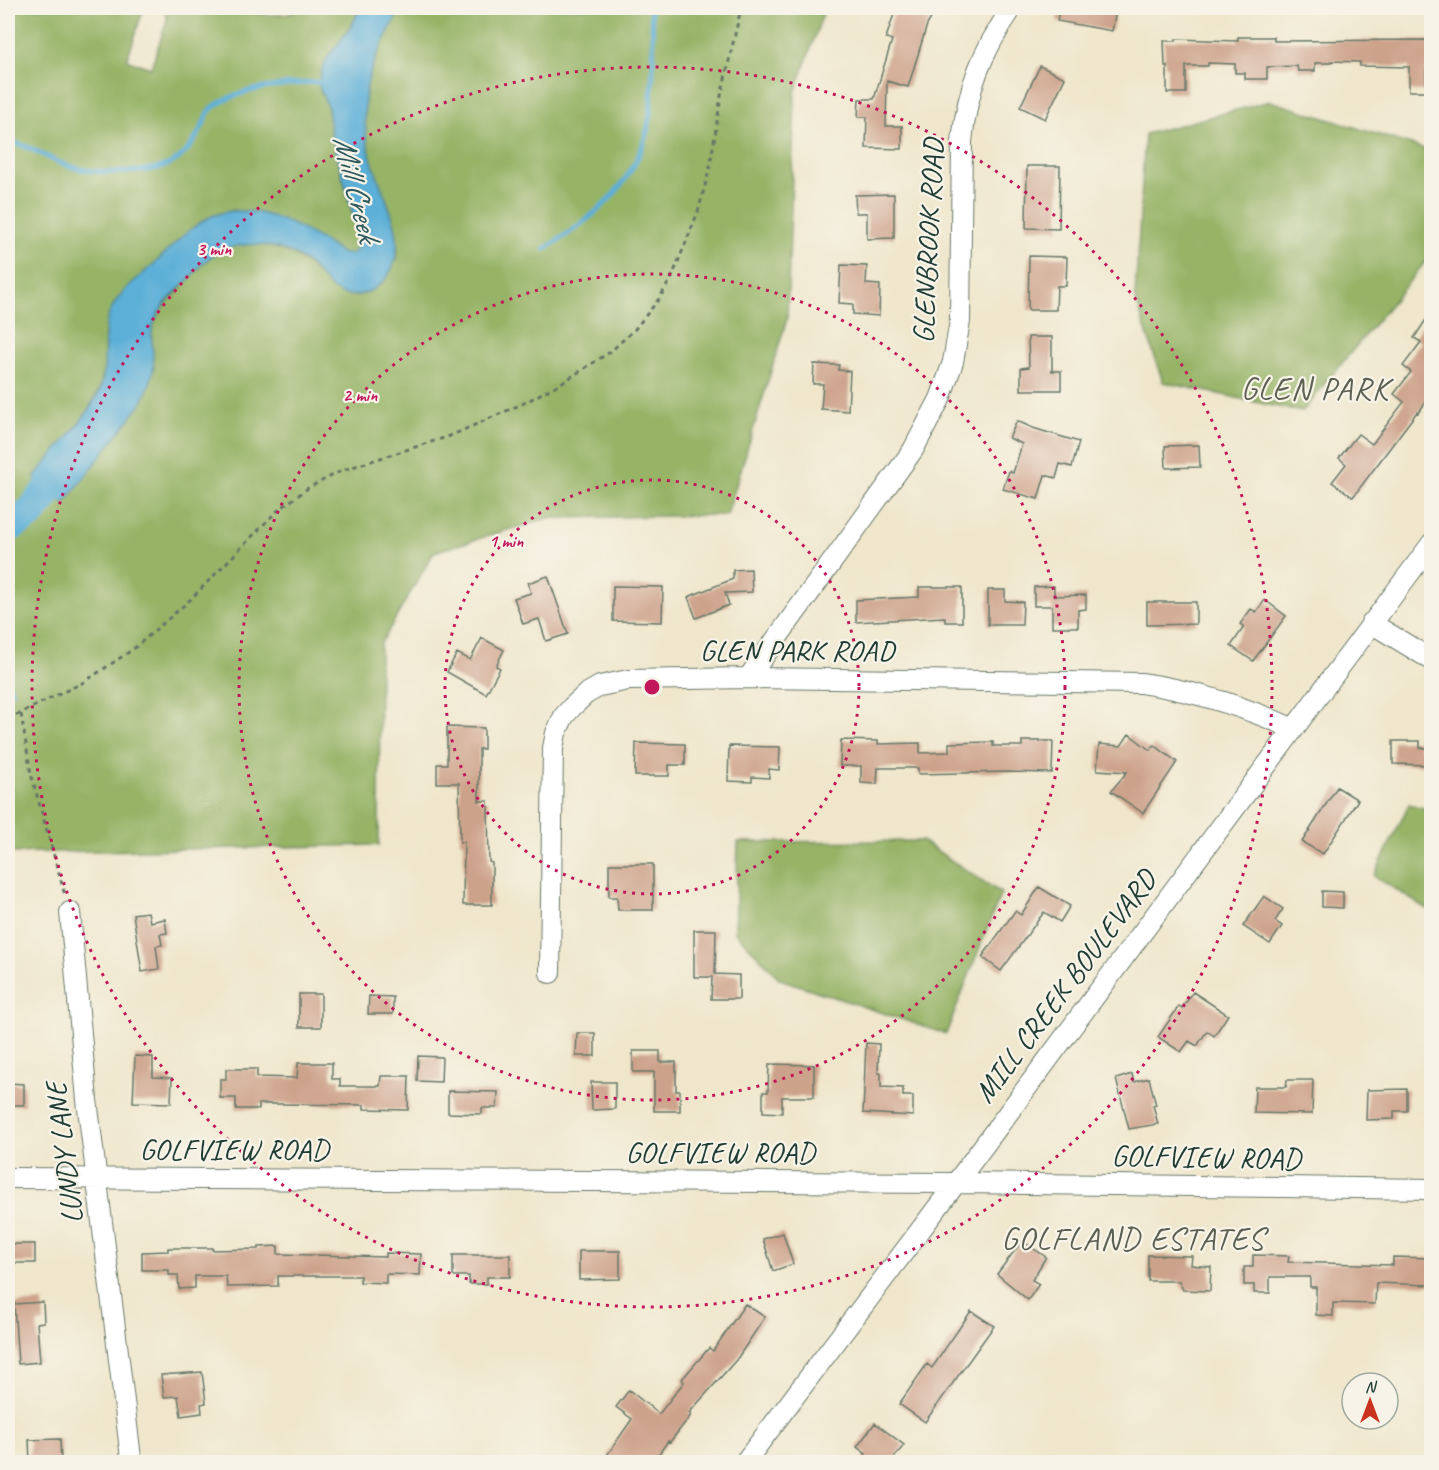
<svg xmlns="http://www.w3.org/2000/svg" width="1439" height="1470" font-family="Caveat,sans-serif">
<rect width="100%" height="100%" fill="#f7f3e8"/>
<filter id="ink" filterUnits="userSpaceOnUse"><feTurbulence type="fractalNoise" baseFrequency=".0167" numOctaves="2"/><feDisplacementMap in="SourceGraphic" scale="12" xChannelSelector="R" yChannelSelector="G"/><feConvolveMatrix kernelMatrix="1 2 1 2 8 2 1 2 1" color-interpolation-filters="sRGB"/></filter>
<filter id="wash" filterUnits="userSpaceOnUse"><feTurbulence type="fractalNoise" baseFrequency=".008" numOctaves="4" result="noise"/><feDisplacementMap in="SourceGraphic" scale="24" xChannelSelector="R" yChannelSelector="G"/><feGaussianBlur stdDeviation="1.35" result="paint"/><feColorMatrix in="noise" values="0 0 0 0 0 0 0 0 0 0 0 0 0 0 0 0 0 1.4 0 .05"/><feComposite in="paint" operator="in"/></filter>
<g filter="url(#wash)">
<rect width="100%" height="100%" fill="#efe6cb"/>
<path fill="#96b366" stroke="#5a784d" stroke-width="1.5" d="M8,8h138l-3,2 -16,50 24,8 16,-48 -1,-7 -6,-5h75l31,7 22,-1 12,-6h60l-9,19 -24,31 -8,28 9,22 3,25 23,86 4,19 -2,11 -4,5h-9l-54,-31 -55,-13 -22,6 -22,14 -67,64 -17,38 -1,34 -5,22 -12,22 66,-41c-2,-12 -5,-26 -3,-37 3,-18 17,-30 28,-42 9,-10 18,-22 29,-31 34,-27 81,-14 109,14l80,-13c4,-34 -14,-62 -24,-94 -10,-33 -13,-76 2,-109 7,-17 17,-33 26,-49h424l-30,85 -8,226 -60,196 -179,3 -114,34 -54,93 -1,200 -371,8z
M1270,101l161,50v104l-129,157 -139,-30 -28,-85 10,-163z
M1409,804l22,6v102l-57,-36z
M922,841l79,52 -55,141 -166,-55 -45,-47 3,-90z"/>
<path fill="#5bafd7" stroke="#3d7686" stroke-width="1.5" d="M360,8h41c-20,39 -40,67 -36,114 1,14 4,31 9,45 10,33 37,73 15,107 -11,17 -36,29 -55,16 -11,-8 -18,-21 -29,-29 -27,-20 -70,-23 -97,-2 -6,5 -11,12 -16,17 -10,11 -26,23 -33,37 -14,23 -3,35 -6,57 -1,12 -7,23 -12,34l-77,100 -30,-27c20,-25 54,-59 66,-88 9,-24 0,-53 10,-77 8,-20 31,-36 46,-50 17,-16 35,-37 56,-46 43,-18 96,14 131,38h9l4,-5 2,-11 -4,-19 -23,-86 -3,-25 -9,-22 2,-13 6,-15 24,-31z"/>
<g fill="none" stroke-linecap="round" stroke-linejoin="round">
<path stroke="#5bafd7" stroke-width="5" d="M8,142c19,2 33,13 50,20 29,13 70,12 100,6 23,-5 35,-23 45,-43 2,-5 4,-12 8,-16 27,-23 81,-25 115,-28
M545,249c50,-32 92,-65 104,-127 2,-12 2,-25 3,-37 2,-25 2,-52 -2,-77
M8,684l4,8"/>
<path stroke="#5bafd7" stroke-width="32" d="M8,527l22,-13 44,-57"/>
</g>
<g id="blocks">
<path fill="#cda28a" d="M896,8h41l-10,17 -19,62 -21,-6 -1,45h16v23l-36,-1 1,-31h-9l1,-18h15l18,-59 -6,-2z
M1059,8h39l18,3 -4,20 -55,-10z
M1238,37h36v4l157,-1v30h-5v21h-17v-24l-49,-1v-4l-29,-1v2h-16v8h-17l-1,-5 -30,1v12h-22v-6h-10v-9l-27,-1v3h-22v27h-19v-27h-2l-1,-25h12v-2l62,2z
M1040,66l25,12 -20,41 -25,-12z
M1027,166h33l-1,63 -33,-1z
M894,194v44l-27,1v-26h-11l-1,-18z
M1029,256l38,1 -1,29h-9l-1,24h-28z
M841,265l26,1 -1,18 14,1 -1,31 -26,-2v-10l-14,-1z
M1431,312v83l-13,18 -1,-1 -64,85 -21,-15 14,-18 -7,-6 19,-24 14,10 32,-42 -10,-8 17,-22 -8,-6 18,-24 -7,-4z
M1028,337h24v34h9v19h-40v-22l8,-1z
M814,364l25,1 -1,5 12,1 -2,40 -27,-2 2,-25h-10z
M1017,421l16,7 46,14 -7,25 -12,-3 -4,14 -11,-3 -7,24 -35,-10 6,-18 4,2 9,-29 -13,-6z
M1199,445l1,22 -34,1 -1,-22z
M751,569l1,23 -27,1 4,12 -33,13 -8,-21 45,-18v-9z
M548,576l20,58 -22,7 -7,-22 -16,5 -9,-26 17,-5 -3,-10z
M613,586l50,1 -1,35 -49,-1z
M1054,586v10l32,-1v14l-8,1v17h-26v-21h-18v-19z
M919,587h43v35h-17v-5l-89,5v-22l63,-3z
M988,590h17v11l18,1 -1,23h-34z
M1265,600l21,16 -33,45 -22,-15 13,-19 -4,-3 11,-15 5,3z
M1147,602h49v22l-49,1z
M482,638l22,12 -8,16 4,2 -14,26 -39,-22 10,-19 13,7z
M447,727l37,1v21h-5v52h9l1,61 3,1v42h-29l1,-63h-4l-1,-59h-22v-19h10z
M1129,734l21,16 4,-5 23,17 -34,51 -32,-22 16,-19 -30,-2 2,-26 22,2z
M841,740l37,1v3l42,-1v10l29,-1v-9l44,-1v4h29v-5h31l-1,32 -44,-1 -90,2v-6h-40l-1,16 -16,-1v-17h-21z
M1393,741h27v7h11v17l-38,-1z
M636,743l49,1v21h-16v11h-34z
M729,746l51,1 -1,23 -10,-1v9l-17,-1v5l-24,-1z
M1337,787l21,13 -35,54 -21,-12z
M609,864h44v46h-35l-1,-13h-8z
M1039,887l31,19 -10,16 -16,-10 -43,59 -19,-14 33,-46 6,4z
M1322,891l21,1v16l-21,-1z
M1264,896l19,13 -8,12 7,5 -12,18 -27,-18z
M148,912l2,10 15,-3 2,14 -7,1 2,11 -6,1 3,23 -17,3 -9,-58z
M694,930h22l-1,44 24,1v24h-28l1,-22h-18z
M1193,992l35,23 -14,21 -7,-5 -10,15 -8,-5 -8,11 -23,-15 21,-31 3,2z
M299,994h22v33h-22z
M369,996l24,1v17h-25z
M577,1033h18v23h-19z
M866,1043l13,1 -1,29h3v14l22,1v8h10v20l-50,-3z
M633,1051h27v11h16v29h4v20h-26v-39h-21z
M135,1056l18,1v20l19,1 -1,25 -38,-1z
M418,1056l24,1 -1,25 -24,-1z
M298,1063h34v16h8v7h40l1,-10h28l-1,34 -44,-1v-4l-85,-1h-20v5h-23v-11h-16v-19h6v-10h31v8l40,1z
M769,1064l45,1v32h-32v16l-19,-1v-20h5z
M1132,1074l2,8 15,-4 7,27h-3l5,19 -29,5 -13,-50z
M1287,1080h26l-1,34 -58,-1 1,-26h31z
M591,1082h24v27l-23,1z
M8,1083l16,1v21h-16z
M1407,1089v22h-13v8l-28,1 1,-30z
M448,1091l50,1 -1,16h-15v6l-34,-1z
M783,1233l10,31 -20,7 -10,-32z
M1022,1241l24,16 -14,23 7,4 -11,16 -31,-26z
M8,1244h27v19h-27z
M278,1246v8l108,3v-4l35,1 -1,21 -34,-1v9l-26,-1v-6h-82v10l-51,1 -1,-11h-31v12l-16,1 -1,-14h-9v-5h-27v-18l26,-1v-3h44v2l47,-1v-2z
M579,1251h41v28l-41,1z
M453,1255h57v22h-23v7h-18v-8h-16z
M1148,1255l44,1 -1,9 20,2 -1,24 -27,-1 -4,-9h-31z
M1253,1255l36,1 -1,6 105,3v-8l38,1v27l-55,-2 -1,21 -42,-1v13l-17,-1v-28h-6v-10h-40v16h-16v-8h-10v-18h9z
M43,1302l1,20 -7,1 3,39 -22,2 -4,-60z
M745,1304l20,13 -28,42 -48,54 2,2 -21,27 -2,-1 -15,21h-34l-12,-7 25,-36 -16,-12 13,-17 30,24 25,-32 -2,-3 27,-31 4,3z
M971,1311l23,15 -69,96 -26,-18 28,-40 5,4z
M202,1372l4,31 -5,1 1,9 -21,3 -3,-20 -14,1 -3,-22z
M875,1423l29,22 -13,17h-31l6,-8 -9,-7z
M60,1439l1,23h-31l-1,-22z"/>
</g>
</g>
<g filter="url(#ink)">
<use href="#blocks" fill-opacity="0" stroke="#687869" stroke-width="1.5"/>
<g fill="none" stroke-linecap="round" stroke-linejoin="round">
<defs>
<path id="minor" d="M1371,623l61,37
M748,678l165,-228 27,-51 13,-37 7,-41 2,-179c5,-54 20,-90 50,-134
M70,912l17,188 44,358
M550,973l3,-225 3,-15 8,-17 8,-9 14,-13 14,-8 28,-6 120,-2 393,5c55,8 102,23 153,46
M8,1178l948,5 476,6
M745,1462l211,-279 476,-640"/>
</defs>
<use href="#minor" stroke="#687869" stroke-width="22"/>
<path stroke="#687869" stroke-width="3" stroke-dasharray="4.5 4.5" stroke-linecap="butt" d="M21,714l10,60 34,121
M8,719l76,-37 48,-32 58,-50 86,-88 32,-24 35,-18 107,-34 74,-33 44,-24 42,-27 25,-23 24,-30 13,-22 26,-65 12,-45 11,-71 20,-88"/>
<use href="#minor" stroke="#fff" stroke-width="20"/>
</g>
</g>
<g fill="none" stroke="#c2185b" stroke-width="3" stroke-dasharray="3 6">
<circle cx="652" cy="687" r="207"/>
<circle cx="652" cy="687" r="413"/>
<circle cx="652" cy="687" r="620"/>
</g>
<g text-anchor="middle" stroke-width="4.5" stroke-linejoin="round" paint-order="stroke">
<g font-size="30" fill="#1f3d34" stroke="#f7f3e8">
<text transform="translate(928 241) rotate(-87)" y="10">GLENBROOK ROAD</text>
<text x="797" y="660">GLEN PARK ROAD</text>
<text transform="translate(1065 986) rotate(-53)" y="10">MILL CREEK BOULEVARD</text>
<text x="234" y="1159">GOLFVIEW ROAD</text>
<text x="720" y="1162">GOLFVIEW ROAD</text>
<text transform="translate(64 1153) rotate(-97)" y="10">LUNDY LANE</text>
<text transform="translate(1206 1157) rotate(1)" y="10">GOLFVIEW ROAD</text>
</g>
<g font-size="32" font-style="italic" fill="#2e5a5d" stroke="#f7f3e8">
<text transform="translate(357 188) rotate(76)" y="11">Mill Creek</text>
</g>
<g font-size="32" letter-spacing="1.5" fill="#5c6052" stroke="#f7f3e8">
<text x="1315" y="399">GLEN PARK</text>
<text x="1133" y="1249">GOLFLAND ESTATES</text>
</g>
</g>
<circle cx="652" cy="687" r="9" fill="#c2185b" stroke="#f7f3e8" stroke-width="3"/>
<g font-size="18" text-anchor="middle" font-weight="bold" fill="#c2185b" stroke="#f7f3e8" stroke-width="4.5" stroke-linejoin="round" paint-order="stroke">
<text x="214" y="255">3 min</text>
<text x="360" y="401">2 min</text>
<text x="506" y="547">1 min</text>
</g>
<rect width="1439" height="1470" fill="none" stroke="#f7f3e8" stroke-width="30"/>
<g transform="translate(1370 1401)"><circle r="28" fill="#f7f3e8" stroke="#a1aaa0" stroke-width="1.5"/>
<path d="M0-4.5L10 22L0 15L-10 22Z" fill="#c8321e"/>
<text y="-9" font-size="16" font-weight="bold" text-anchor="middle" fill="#1f3d34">N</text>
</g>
</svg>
